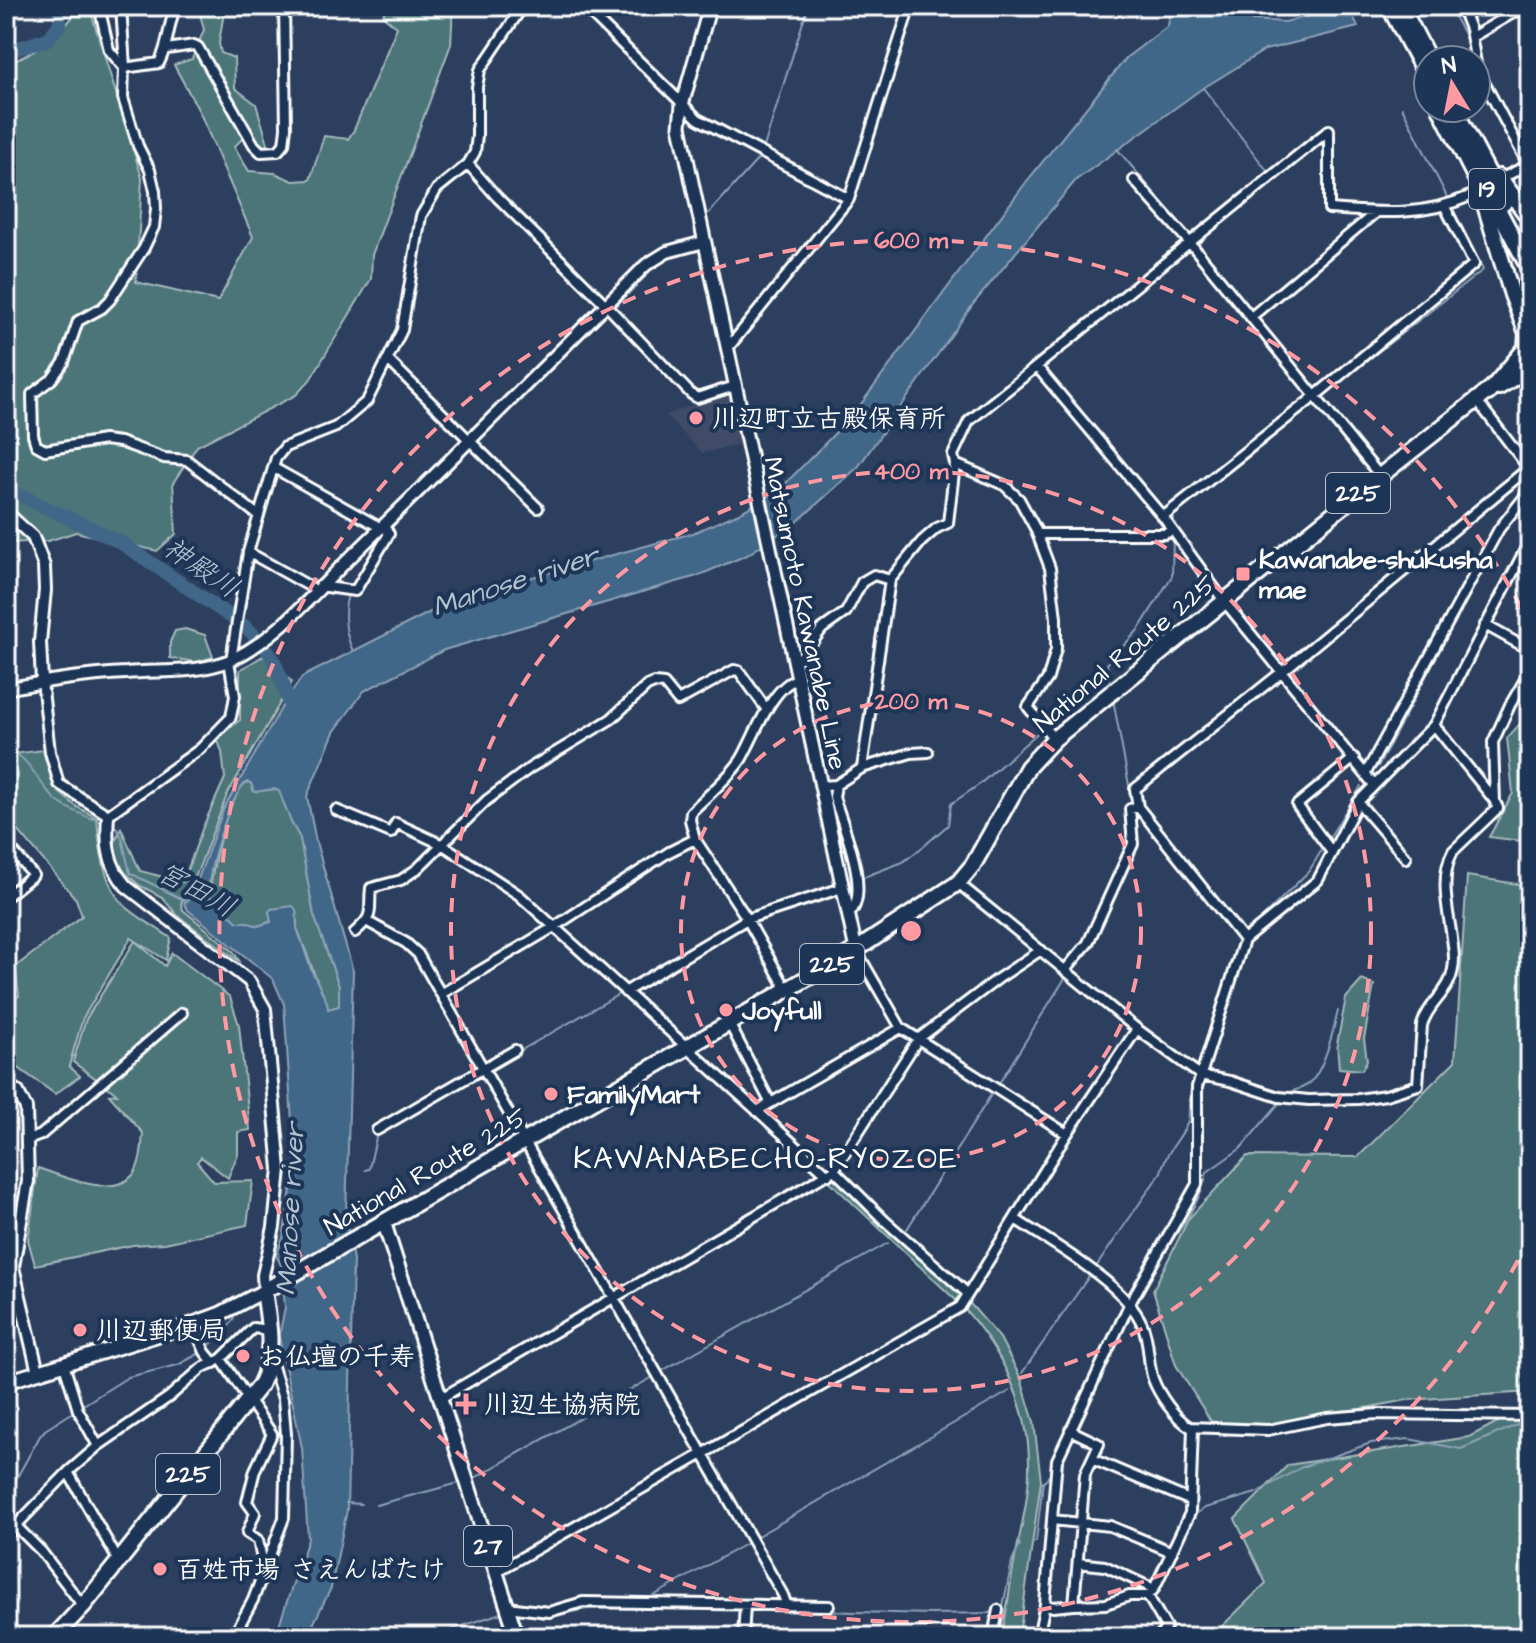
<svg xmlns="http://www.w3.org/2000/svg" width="1536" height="1643" font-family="'Architects Daughter','Klee One',sans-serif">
<rect width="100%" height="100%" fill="#2c3f5e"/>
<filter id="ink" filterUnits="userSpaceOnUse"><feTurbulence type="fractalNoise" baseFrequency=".0125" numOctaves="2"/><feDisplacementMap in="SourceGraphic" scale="16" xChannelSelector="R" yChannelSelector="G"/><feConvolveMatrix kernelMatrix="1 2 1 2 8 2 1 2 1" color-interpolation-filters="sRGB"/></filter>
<g filter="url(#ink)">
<path fill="#3f4c67" d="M730,391l10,53 -38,9 -36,-38z
M6,1120l6,2 11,34 -1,28 -16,81z"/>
<path fill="#4b7478" stroke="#a5babc" stroke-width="2" d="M82,6h7l53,172 -6,104 82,19 35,-64 -53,-124 -26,-48 18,-6 12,-29 -6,-24h27l-6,37 2,10 13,5 1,30 21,16 13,43 -8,1 -17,-11 -10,10 15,24 26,2 18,8 17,-1 14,-44 24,3 6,-9 43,-103 -14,-11 3,-10h67l-2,38 -79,211 -1,24 -61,101 -14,15 -99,51 -24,37 3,51 -19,17 -81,-19 -28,9 -42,2v-477l47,-26z
M185,629l20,6 8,22 -17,5 -26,-4v-16l5,-11z
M263,656l29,26 -65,113 -34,88 -12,20 2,7 50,41 7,11 -63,-47 -15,-18 -23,-12 -19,-17 -6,-24 7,-16 19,43 43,11 20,-55 22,-49 -3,-26 -5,-14 23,-18v-50z
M1530,713v129l-41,-5 24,-44 -6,-55z
M43,750l12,39 22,18 20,11c2,27 6,65 26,86 13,13 33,23 48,34l-5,22 -35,-22 -48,80 -14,48 11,10 -25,18 -49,-35v-41l4,-19 9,-3 -4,-29 67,-51 -6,-17 -70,-83v-61z
M247,782l4,1 3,9 20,-3 6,2 11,31 9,16 14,77 25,71v20l-11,4 -31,-82 -1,-18 -27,2 3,9 -14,5 -12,-4h-9l-27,-25c0,-24 17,-103 37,-115z
M1467,876l63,10v506l-123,8 -187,36 -44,-71 -23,-75 36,-72 58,-62 111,1 97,-96z
M135,941l30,25 7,-13 58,44 9,28 11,105 -12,2v22l-10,24 -27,-21 -4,5 17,20 39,-1 -6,44 -82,18 -32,2 -98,20 -7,-25 10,-72c24,8 74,31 95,7 8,-10 9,-30 10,-42l-34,-38 8,-1 -44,-32 13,-43z
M1362,980l12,5 -10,54 3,21 -5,10 -23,-2 -2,-24 9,-46z
M832,1176l134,123 34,39 21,41 13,43 7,59 -22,156h-17c5,-26 8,-53 13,-79 6,-30 14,-60 14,-91 1,-61 -27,-116 -67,-161l-135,-127z
M1530,1405v232h-319l55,-54 -31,-64 53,-54 181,-28z"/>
<path fill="#416688" stroke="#8da3b8" stroke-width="2" fill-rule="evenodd" d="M1171,6h71l10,14 33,2 64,-16 9,21 -93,23 -65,40 -124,90 -102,123 -116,164 -61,55 -50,33 -50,21 -253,74 -80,41 -30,41 -27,64 9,46 37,129 -7,247 7,42 -6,250 -16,78 -24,49h-32l33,-98 -6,-91 -23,-111 6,-30 -4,-42 -5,-10 7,-17 12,-72 -11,-162 -11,-25 -85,-69 -4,-7 7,-5 33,-90 56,-98 22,-33 158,-80 233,-64 46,-20 39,-22 74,-75 175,-235 100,-124 41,-31zM247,782l4,1 3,9 20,-3 5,2 12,31 9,16 14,77 25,71v20l-11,3 -1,-7 -16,-33 -14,-41 -1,-18 -3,-4 -22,3 -2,3 2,10 -13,4 -12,-4h-9c-4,-6 -26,-23 -27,-24 -7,-19 21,-107 37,-116z"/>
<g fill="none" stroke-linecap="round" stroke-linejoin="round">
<path stroke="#8da3b8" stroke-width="2" d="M1448,6l21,37
M1402,107l46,92
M1117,149l73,86
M763,150l45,-144
M709,213l51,-56
M1193,239l-2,-3 78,-63 -65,-84
M1197,244l54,67
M614,308l33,-33
M1255,316l21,27
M1322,396l161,-126 -32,-65
M477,442l132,-130
M1173,527l1,-12 139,-112
M389,530l84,-83
M351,586l13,-18
M349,592c-7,18 -4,43 4,59
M1110,685l-3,-21 32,-35 33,-53 1,-39
M1113,699l20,108
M1047,724l59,-51
M6,749c24,6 33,38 52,53 14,10 30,15 46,21
M1378,767l125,-236 27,-33
M110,825l7,3 5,10 8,35 56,28
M1326,843l35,-57
M861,878l42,-16 21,-16 24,-21 3,-21 29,-20 63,-56
M1247,933l62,-62 14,-23
M1071,970l16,-20
M518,1052l103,-59
M1197,1068l41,-127
M998,1085l69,-110
M1287,1093c8,-3 17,-5 23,-10 15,-15 23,-52 28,-72
M365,1170l4,-1 8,-36
M904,1234l90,-144
M1160,1258c19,-27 40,-54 47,-86l33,-23 41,-48
M1096,1267l65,-95c4,-19 18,-31 26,-48 4,-8 0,-25 5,-39
M1134,1307l13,-26
M1116,1343l15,-30
M205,1349l21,-18 8,-13
M660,1372l228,-129
M1022,1373l70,-101
M80,1407l48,-30 50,-12 22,-12
M473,1479l180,-102
M6,1497l34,-61 5,-6 30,-19
M346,1503l15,1
M376,1505l87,-23
M1193,1516l12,-8 51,-15 44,-25 71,-25 38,-4 52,10 56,-24 13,-1
M754,1538l256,-147
M1033,1543l3,-2 7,-59 8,-8
M1153,1597l13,-21 23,-51
M648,1599l101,-57
M1129,1600h15
M631,1608l110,1
M748,1609l184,5 61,-1
M1083,1609h20l13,-4
M1002,1611l10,-49 8,-18
M518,1612l24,6 45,-9 43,-1
M430,1637l74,-25"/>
<path stroke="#416688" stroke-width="14" d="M1337,18l28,-12
M6,52l42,-13 12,-15 -1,-18
M6,489l114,53 123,83c38,32 34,47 50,89"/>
<defs>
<path id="minor" d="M99,6l10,44 15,18
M121,6l4,61
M176,6c-9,21 -6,36 -17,57l-35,5 -1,30 15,48 12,24 5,21 1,18 -2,18 -10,21 -34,52 -8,8 -24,13 -14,41 -12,17 -20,15 1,41 3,10 9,5 59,-10 16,2 44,16 23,2 72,56
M583,6l115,113 151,80
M1461,6l9,23 7,40 53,99
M6,24l5,-18
M1472,37l53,-31
M167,49l27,-4 4,2 56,98 7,7 17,-1 6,-7 2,-16 -2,-122
M468,164l29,33 109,108 85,89 6,4 38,-12
M1502,178l26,-13
M1134,180l57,64 189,232
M1251,317l124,-104
M728,348l121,-149 61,-193
M388,360l150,148
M1037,367l126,150 61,84 150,184
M1478,402l52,68
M955,464l49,21 15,14 16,29 15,40 6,50v31l-8,29 -20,29 26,32
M274,468l107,60
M1163,517l151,-120 160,-133 -29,-57
M1037,534h128l6,-3
M248,552l68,38
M320,586l35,5 34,-57 -5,-9
M1485,625l45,25
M231,660l17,-108 28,-94 9,-11 51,-20 31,-26 35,-71 19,-114 16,-27 31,-25 7,-12 2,-16v-49l3,-17 43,-64
M794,662l8,-6 20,-27 24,-17 16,-30 12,-7 16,5
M42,681l8,71 9,32 49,31 92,-66 31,-32 4,-21 -6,-35
M862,768l49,-15 17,-1
M1366,773l133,-244 31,-39
M836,785l-2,12c8,26 39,98 14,118
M820,786l16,-1 26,-17 28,-188 32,-39 15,-13 11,-5 7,-59 -2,-9 16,-34 360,-291v79c51,4 94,8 141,-13
M1495,801l-61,-76 96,-185
M1358,802l48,56
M336,810l55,23 5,-10 47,22 76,50 309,280
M6,843l27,32 -27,22
M1331,851l-34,-46 57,-47
M958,883l179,146 63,46 30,6 49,16 30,3 49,-1 28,-4 32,-10 4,-60c8,-27 32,-32 32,-67 -1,-34 -18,-75 -1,-107l45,-43 -3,-6 -2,-60 17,-37 20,-34
M368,922l38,21 12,11 365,641 4,11
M355,932c21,-18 13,-20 16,-44l30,-8 16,-11 70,-69 43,-32 81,-49 36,-33 7,-3 10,1 14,17 56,-31 5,1 28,39
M1244,940l-106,-133 -3,-18 148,-118 247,-204
M856,950l45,78 166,106
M1066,969l22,-26 45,-99 -3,-35 8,-2
M787,990l-41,-73 -51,-78 -5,-19 1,-8c14,-14 42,-38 51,-54 12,-21 31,-74 56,-79
M625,992l122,-73 95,-31
M441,994l113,-67 115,-75 26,-13
M729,1023l41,79
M757,1111l144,-83
M377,1130l138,-80
M28,1140l13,-5 141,-122
M834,1170l51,51 82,72
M1015,1219c36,24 110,65 127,105 8,17 5,37 11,55 6,16 22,39 37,48l78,3 59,-12 50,-4 153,2
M6,1296l9,-17
M193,1324l12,28 9,11
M221,1359l51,75 -17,36 -8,32 8,11 -8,20 11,7 6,30
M64,1364l14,46 20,36
M441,1398l393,-228 84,-131 81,-61 42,-28
M1092,1459l97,41
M68,1472l51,90
M6,1516l35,35 42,55
M1052,1520l58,6 62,26
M6,1536l62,-64 30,-26 71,-49 33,-29 19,-9 32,-31 15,2
M1078,1563l27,3 49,23 36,-76 3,-85
M496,1572l464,-265 107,-173 70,-105
M1148,1596l18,31 -6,10
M1045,1604l8,3 21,-2 11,-131 14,-30 -29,-14
M1074,1605l32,-1 23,-8h19l6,-7
M507,1607l42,5 34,-10 246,4
M233,1637l20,-37 31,-82 2,-84 -3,-35 -13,-42
M743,1637l2,-32
M993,1637l5,-27
M1038,1637l7,-33 12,-144 72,-155 68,-121v-97l47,-147 74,-60 40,-78 76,-77"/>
<path id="tertiary" d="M6,512l27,25 11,29 1,24 -5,52 2,39
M6,689c40,-8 79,-14 120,-16 34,-3 69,1 102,-12 48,-20 91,-74 129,-110 97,-94 193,-190 289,-286l21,-13 37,-10
M108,815c-2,28 -1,49 18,71l123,95 16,28 15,160 -6,58 -11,48 1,16
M6,1084l12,8 8,16 2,73 -15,86 25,105"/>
<path id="secondary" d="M710,6l-28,99 -2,21 176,824"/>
<path id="primary" d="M384,1223l133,414
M6,1382l187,-58 27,-10 44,-23"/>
<path id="trunk" d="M54,1637l29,-31 177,-221c15,-29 9,-62 4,-94l592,-341 102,-67 15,-18 55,-98 26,-28 326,-263 150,-118"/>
<path id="motorway" d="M1389,6l39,73
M1401,6l28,54
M1440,108l39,77 33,110 15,38 -1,15 -38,45
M1454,108l50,95
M1499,177l31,42
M1491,196l39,74
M1499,387l22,-14 9,-2"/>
</defs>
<use href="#minor" stroke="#fff" stroke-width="14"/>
<use href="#tertiary" stroke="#fff" stroke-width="16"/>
<use href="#secondary" stroke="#fff" stroke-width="17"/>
<use href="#primary" stroke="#fff" stroke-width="18"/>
<use href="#trunk" stroke="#fff" stroke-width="20"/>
<use href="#motorway" stroke="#fff" stroke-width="20"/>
<use href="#minor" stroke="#1d3557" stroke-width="8"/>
<use href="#tertiary" stroke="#1d3557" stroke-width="10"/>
<use href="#secondary" stroke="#1d3557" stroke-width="11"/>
<use href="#primary" stroke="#1d3557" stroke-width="12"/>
<use href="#trunk" stroke="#1d3557" stroke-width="14"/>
<use href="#motorway" stroke="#1d3557" stroke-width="14"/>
</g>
</g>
<g fill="none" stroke="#ff9aa2" stroke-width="4" stroke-dasharray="14 10">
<circle cx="911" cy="931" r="230"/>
<circle cx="911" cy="931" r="460"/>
<path d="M1529 1239A691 691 0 1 1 1529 623"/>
</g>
<g fill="#ff9aa2" stroke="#1d3557" stroke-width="3">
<circle cx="696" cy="418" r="8"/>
<rect x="1235" y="566" width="16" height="16" rx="4"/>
<circle cx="726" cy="1010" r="8"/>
<circle cx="551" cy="1094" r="8"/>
<circle cx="80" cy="1330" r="8"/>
<circle cx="243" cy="1356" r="8"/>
<path d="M462 1392h8v8h8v8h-8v8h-8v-8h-8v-8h8z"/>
<circle cx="160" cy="1569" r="8"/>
</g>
<g text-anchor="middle" stroke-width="8" stroke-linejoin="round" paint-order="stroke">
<g fill="#1d3557" stroke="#bbc2cd" stroke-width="2">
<rect x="1469" y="169" width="36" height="40" rx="6"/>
<rect x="1326" y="473" width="64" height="40" rx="6"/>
<rect x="800" y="944" width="64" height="40" rx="6"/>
<rect x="156" y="1454" width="64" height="40" rx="6"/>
<rect x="464" y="1526" width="48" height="40" rx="6"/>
</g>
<g font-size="24" font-weight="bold" fill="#fff">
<text x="1487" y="197">19</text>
<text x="1358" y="501">225</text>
<text x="832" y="972">225</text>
<text x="188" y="1482">225</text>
<text x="488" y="1554">27</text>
</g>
<g font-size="26" font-weight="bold" fill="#fff" stroke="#1d3557" text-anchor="start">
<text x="712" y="427">川辺町立古殿保育所</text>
<text x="1259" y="568">Kawanabe-shukusha<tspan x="1259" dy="30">mae</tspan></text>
<text x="742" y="1019">Joyfull</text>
<text x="567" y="1103">FamilyMart</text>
<text x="96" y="1339">川辺郵便局</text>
<text x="259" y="1365">お仏壇の千寿</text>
<text x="484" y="1413">川辺生協病院</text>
<text x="176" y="1578">百姓市場 さえんばたけ</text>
</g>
<g font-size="26" fill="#fff" stroke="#1d3557">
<text transform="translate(806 613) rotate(78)" y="9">Matsumoto Kawanabe Line</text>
<text transform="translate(1124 653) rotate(-40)" y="9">National Route 225</text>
<text transform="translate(425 1171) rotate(-30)" y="9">National Route 225</text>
</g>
<g font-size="28" font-style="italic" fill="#b3c2cf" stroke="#1d3557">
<text transform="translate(202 567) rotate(34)" y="10">神殿川</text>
<text transform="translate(515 580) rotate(-18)" y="10">Manose river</text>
<text transform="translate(197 889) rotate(29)" y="10">宮田川</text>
<text transform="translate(289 1209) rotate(-87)" y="10">Manose river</text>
</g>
<g font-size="30" letter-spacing="2" fill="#fff" stroke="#1d3557">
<text x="766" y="1168">KAWANABECHO-RYOZOE</text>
</g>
</g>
<circle cx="911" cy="931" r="12" fill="#ff9aa2" stroke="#1d3557" stroke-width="4"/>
<g font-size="24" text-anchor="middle" font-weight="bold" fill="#ff9aa2" stroke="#1d3557" stroke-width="8" stroke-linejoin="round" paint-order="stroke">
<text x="911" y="248">600 m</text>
<text x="911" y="479">400 m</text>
<text x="911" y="709">200 m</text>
</g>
<rect width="1536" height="1643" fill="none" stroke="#1d3557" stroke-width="32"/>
<rect x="16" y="16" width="1504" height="1611" fill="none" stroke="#fff" stroke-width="3" filter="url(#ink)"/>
<g transform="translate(1452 84) rotate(350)"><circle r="38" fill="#1d3557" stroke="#77869a" stroke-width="2"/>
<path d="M0-6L14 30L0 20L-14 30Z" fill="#ff9aa2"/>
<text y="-12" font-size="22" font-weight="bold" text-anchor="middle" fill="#ffffff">N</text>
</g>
</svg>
